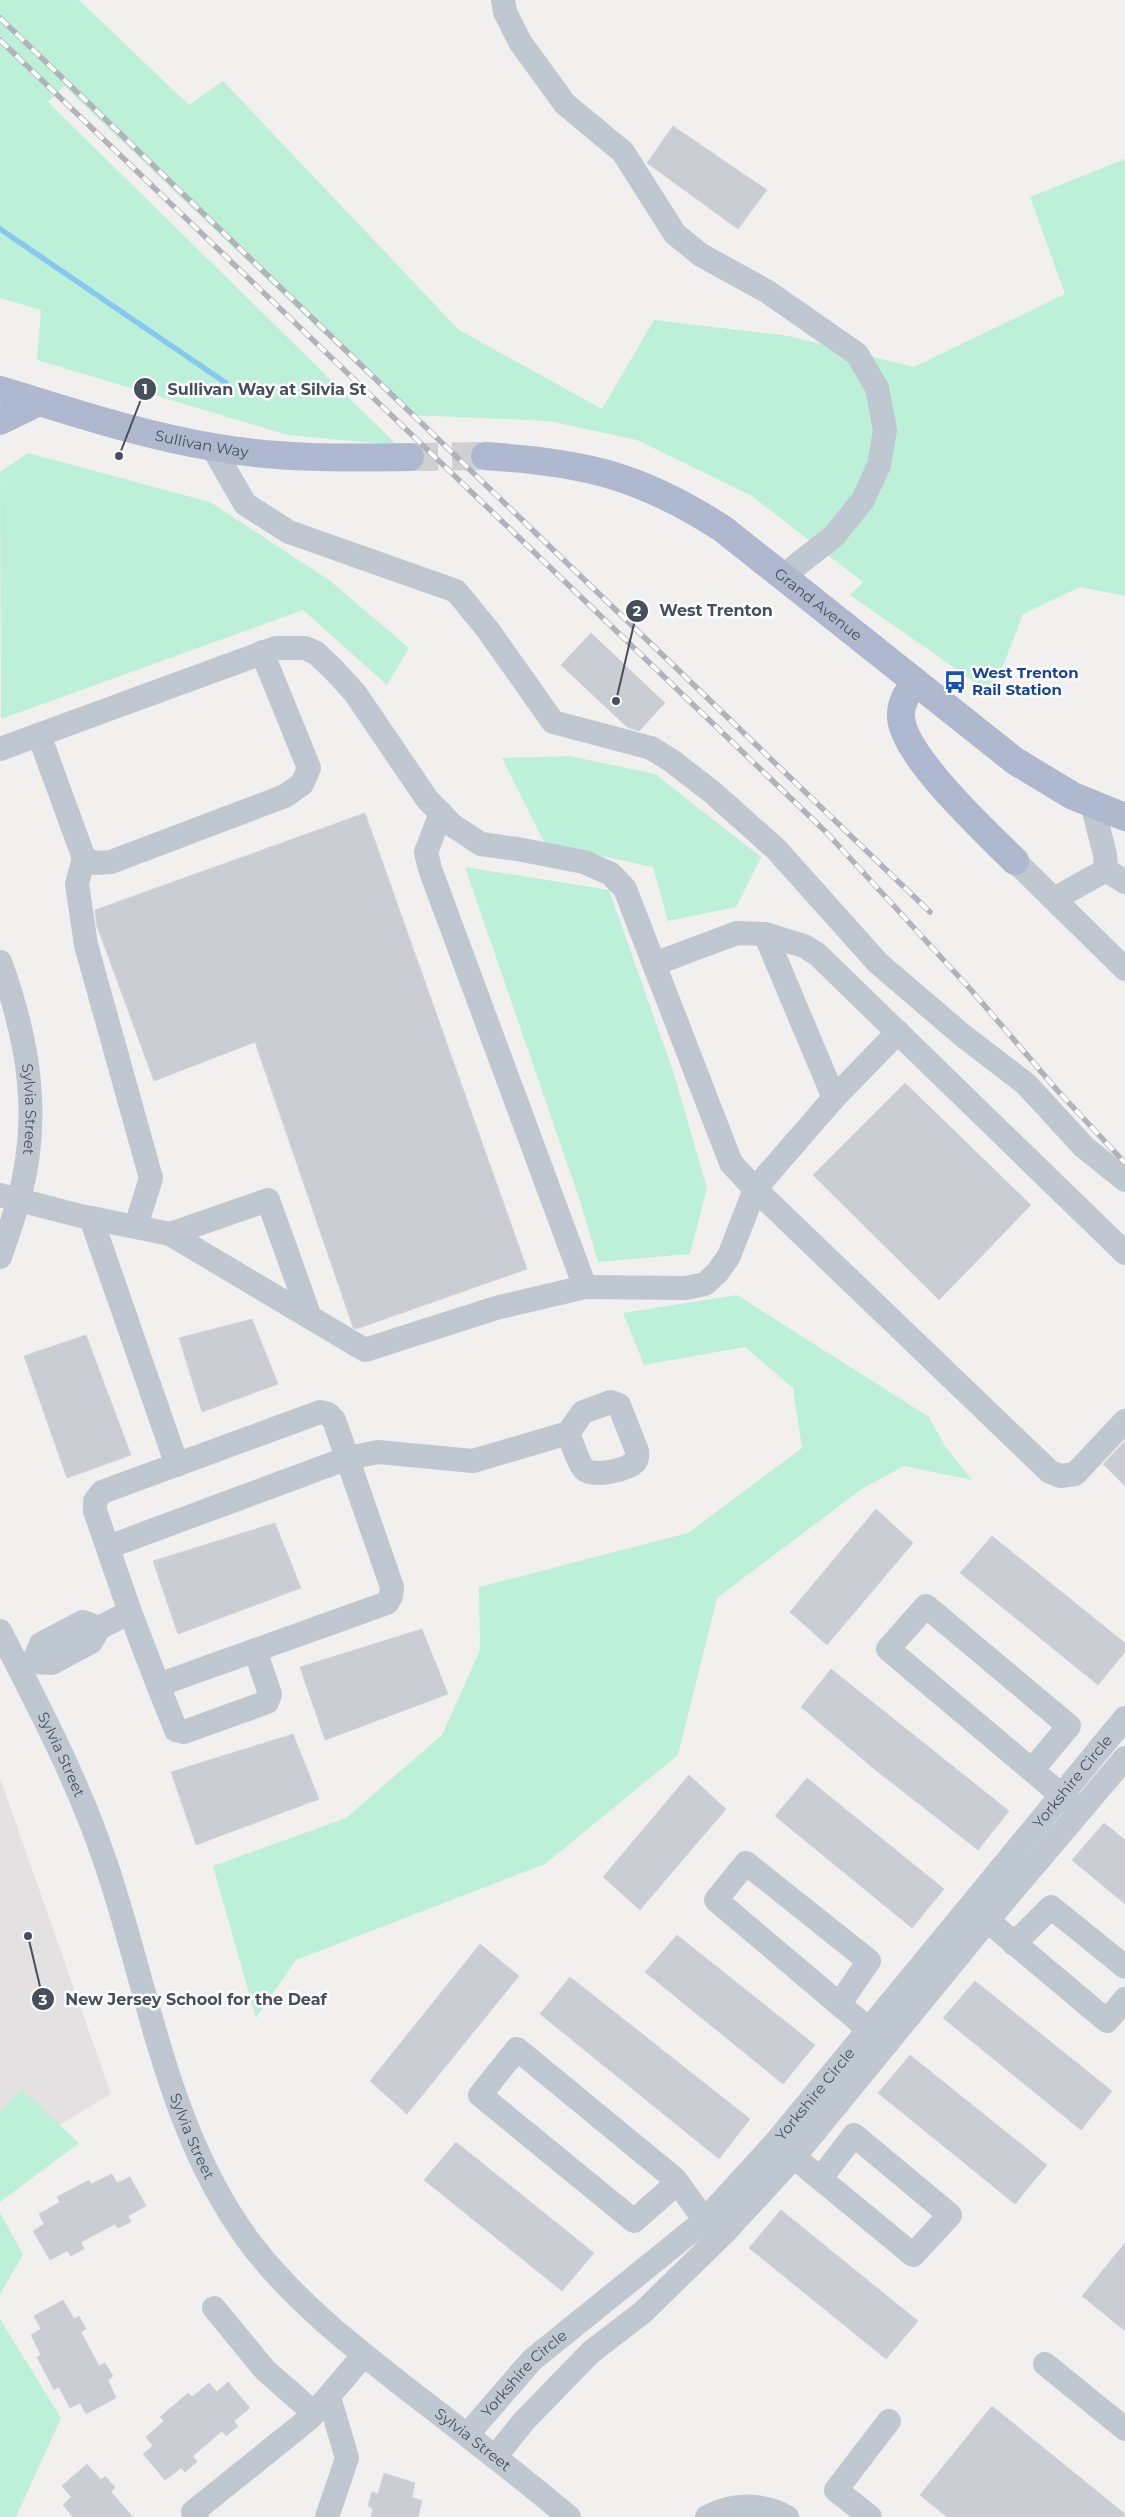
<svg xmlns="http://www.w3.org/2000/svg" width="1125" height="2517" font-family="Montserrat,sans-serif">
<rect width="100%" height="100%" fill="#f2efef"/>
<path fill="#e3e1e1" d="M0,1778l111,316 -111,67z"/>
<path fill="#bdf0d9" d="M0,0h79l110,105 34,-24 236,249 143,79 52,-89 135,16 125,31 151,-73 -35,-97 95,-38v437l-45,-9 -57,27 -31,80 -142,-99 13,-13 -111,-86 -115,-56 -88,-19 -140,-6 -345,-329 -16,16 349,343 -109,-10 -251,-75 4,-50 -41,-12z
M28,453l182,49 119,78 80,68 -22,37 -84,-75 -302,109 -1,-247z
M570,756l85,18 106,83 -25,50 -68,14 -15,-54 -108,-23 -43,-86z
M465,867l144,23 64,181 34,117 -17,66 -92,8 -18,-61z
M737,1295l192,122 16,29 27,34 -68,-14 -41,22 -146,110 -39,157 -133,109 -249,96 -40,58 -43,-152 133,-48 96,-83 38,-85 -1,-63 209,-54 114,-85 -9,-60 -48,-41 -101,18 -21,-52z
M22,2090l57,53 -79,59v-89z
M0,2212l23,43 -23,39z
M0,2319l61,99 -45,99h-16z"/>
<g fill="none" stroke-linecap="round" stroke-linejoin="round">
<path stroke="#89c8ee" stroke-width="5.5" d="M0,229l226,154"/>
</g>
<path fill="#cbcdd5" stroke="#d3d4db" d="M673,126l94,64 -29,39 -91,-66z
M591,633l74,70 -26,28 -12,-4 -66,-62z
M365,813l162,456 -171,60 -3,-2 -98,-285 -101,39 -57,-155 -2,-16z
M905,1083l126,122 -92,95 -126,-125z
M252,1319l26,65 -76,28 -23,-74z
M86,1335l45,120 -64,23 -43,-122z
M1125,1441v45l-22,-22z
M876,1509l37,34 -86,102 -37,-33z
M275,1523l26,65 -123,46 -25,-73z
M992,1536l133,107v9l-27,33 -138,-112z
M422,1629l26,65 -123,46 -25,-73z
M831,1669l178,142 -31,39 -105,-82 -72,-61z
M293,1734l26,65 -123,46 -25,-73z
M689,1775l37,34 -86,101 -37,-33z
M807,1778l137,111 -32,39 -137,-112z
M1104,1823l21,17v64l-53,-44z
M677,1935l138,110 -32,39 -138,-112z
M480,1944l39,32 -112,138 -37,-33z
M570,1977l180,142 -31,40 -179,-145z
M975,1981l137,110 -31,39 -138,-112z
M910,2055l137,110 -32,39 -137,-111z
M456,2142l138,111 -32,38 -138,-111z
M112,2174l5,9 13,-6 16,29 -18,10 3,6 -13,6 -3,-4 -34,18 3,7 -13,7 -4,-5 -17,9 -17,-29 11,-7 -5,-10 21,-12 -3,-5 32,-17 2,4z
M781,2210l137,111 -32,38 -137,-111z
M1125,2243v88l-43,-35z
M63,2300l11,19 5,-3 7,13 -5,3 18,34 6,-3 8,13 -5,4 8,18 -30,16 -6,-11 -10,5 -11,-21 -5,3 -17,-33 4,-2 -10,-20 10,-6 -7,-13z
M228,2382l22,26 -16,13 4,5 -12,10 -4,-5 -29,25 4,6 -12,10 -4,-4 -16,12 -22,-26 10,-8 -7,-9 18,-16 -4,-4 28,-24 4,4 17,-14 8,9z
M992,2406l133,108v3h-178l-27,-22z
M87,2464l14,16 4,-4 10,11 -4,5 22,25h-60l-10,-12 8,-8 -9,-11z
M384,2473l31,10 -3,14 10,4 -4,16h-47l2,-8 -5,-3 4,-14 6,2z"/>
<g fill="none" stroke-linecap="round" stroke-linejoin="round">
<path stroke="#d0cfd2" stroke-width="28" stroke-dasharray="28 14" stroke-linecap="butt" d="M410,457l75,-1"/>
<g stroke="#bfc7d1" stroke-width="24">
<path d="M503,0l2,12 15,30 45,62 58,48 52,82 26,21 67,37 89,62 20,34 8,42 -6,35 -16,35 -29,36 -51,40"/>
<path d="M213,448l32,56 44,28 167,59 32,39 65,92 98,26 21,13 40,31 64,57 102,114 83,71 65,50 58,63 41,33"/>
<path d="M39,735l45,123 12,5 15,-1 174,-66 17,-12 7,-16 -47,-116"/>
<path d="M0,749l276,-101h29l11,5 17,16 22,24 72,106 25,26 29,19 36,5 67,13 27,12 14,15 106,274 24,26 79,-91 -69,-164"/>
<path d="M84,858l-7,26 9,61 65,233 -15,48"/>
<path d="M1015,861l110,108"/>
<path d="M1106,870l19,12"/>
<path d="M1054,899l52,-29 -1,-16 -13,-50"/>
<path id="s1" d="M0,962c29,79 42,158 18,240 -5,19 -12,37 -18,55"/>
<path d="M654,964l83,-31 28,1 39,12 13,8 308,299"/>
<path d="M834,1098l64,-66"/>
<path d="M0,1195l81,21 89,18 195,116 131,-42 89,-21 -155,-418 -4,-17 15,-39"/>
<path d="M91,1218l86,247"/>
<path d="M170,1234l98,-34 42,117"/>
<path d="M585,1287l101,1 19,-4 12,-11 12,-17 26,-67 295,283 11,4 14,-2 50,-53"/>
<path d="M108,1547l240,-89 30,-6 95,9 95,-28 15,-21 28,-10 8,3 18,46c0,4 1,8 -2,11 -8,8 -42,16 -51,7 -6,-6 -12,-27 -16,-36"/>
<path d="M99,1628l-16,-6 -42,22 -8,18 19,1 39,-21 8,-14 31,-16 -35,-101v-10l7,-9 218,-80 8,2 6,6 58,167 -1,9 -4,7 -229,82 -28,-73"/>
<path id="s2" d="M0,1631c39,76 79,152 106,233 44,129 61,268 145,380 46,60 105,105 164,151 52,40 104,80 154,122"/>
<path d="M158,1685l18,45 8,2 83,-30 3,-8 -15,-44"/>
<path d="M1032,1770l37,-44 -143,-120 -38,43 185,156"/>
<path d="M975,1910l132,111 18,-22"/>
<path d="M1014,1944l37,-37 74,60"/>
<path d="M840,2003l29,-42 -123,-98 -30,37 163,138"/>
<path d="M783,2148l130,107 37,-40 -96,-80 -33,43"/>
<path d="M677,2183l-43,38 -154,-126 37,-46 158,130 39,54"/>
<path d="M214,2308l51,62 49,43"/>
<path d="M1045,2364l80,65"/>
<path id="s3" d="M467,2435l65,-75 172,-139 72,-79 349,-424"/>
<path d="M495,2457l29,-36 67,-69 51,-39 82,-80 70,-76 193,-236 138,-163"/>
<path d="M197,2517l-4,-5 117,-94 54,-63"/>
<path d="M327,2517l20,-59 -18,-61"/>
<path d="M707,2517c26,-14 54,-14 80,0"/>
<path d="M870,2517l-34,-27 53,-69"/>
</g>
<g stroke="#aeb9cf" stroke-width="28">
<path id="s4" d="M0,390c70,21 141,45 213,57 65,12 131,11 197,10"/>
<path d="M0,421l39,-19"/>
<path id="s5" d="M485,456c97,6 155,19 238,73l292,232 58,35 52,21"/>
<path d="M915,682c-7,10 -15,21 -14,35 2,39 86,116 114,144"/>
</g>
<defs>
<path id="rail" d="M0,18l930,894
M0,40l826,792 146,159 85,99 68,73"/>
</defs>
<use href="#rail" stroke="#b1b3ba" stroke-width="5.5"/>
<use href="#rail" stroke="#fff" stroke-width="4" stroke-dasharray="11" stroke-linecap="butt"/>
</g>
<defs>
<symbol id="bus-bare" viewBox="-9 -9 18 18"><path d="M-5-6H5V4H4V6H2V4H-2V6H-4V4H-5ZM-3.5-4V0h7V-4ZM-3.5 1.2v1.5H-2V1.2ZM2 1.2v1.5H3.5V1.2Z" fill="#1a4fb4" stroke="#fff" stroke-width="2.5" paint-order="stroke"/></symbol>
</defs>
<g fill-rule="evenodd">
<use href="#bus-bare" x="939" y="666" width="32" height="32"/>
</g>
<g text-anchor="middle" stroke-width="5" stroke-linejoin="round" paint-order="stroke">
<g font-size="15" fill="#474f5d" stroke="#fff">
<text dy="5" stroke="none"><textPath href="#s4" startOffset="209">Sullivan Way</textPath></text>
<text dy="5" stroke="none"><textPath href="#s5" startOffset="374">Grand Avenue</textPath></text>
<text dy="5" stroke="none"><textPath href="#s1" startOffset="151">Sylvia Street</textPath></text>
<text dy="5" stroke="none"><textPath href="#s2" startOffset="138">Sylvia Street</textPath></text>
<text dy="5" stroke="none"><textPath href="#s3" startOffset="894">Yorkshire Circle</textPath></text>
<text dy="5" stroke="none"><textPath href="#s3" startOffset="489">Yorkshire Circle</textPath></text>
<text dy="5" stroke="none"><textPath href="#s2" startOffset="542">Sylvia Street</textPath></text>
<text dy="5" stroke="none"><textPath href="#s3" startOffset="84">Yorkshire Circle</textPath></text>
<text dy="5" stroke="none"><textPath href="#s2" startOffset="962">Sylvia Street</textPath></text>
</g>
<g font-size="15" font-weight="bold" fill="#164399" stroke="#fff" text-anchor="start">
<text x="972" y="678">West Trenton<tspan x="972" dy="17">Rail Station</tspan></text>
</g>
</g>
<path fill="none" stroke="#474f5d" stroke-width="2" d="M119 456L145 389M616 701L637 611M28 1936L43 1999"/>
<g fill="#474f5d" stroke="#fff" stroke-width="2">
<circle cx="119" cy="456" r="5"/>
<circle cx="616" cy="701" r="5"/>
<circle cx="28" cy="1936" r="5"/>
<circle cx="145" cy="389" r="12"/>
<circle cx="637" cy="611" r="12"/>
<circle cx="43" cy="1999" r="12"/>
</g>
<g font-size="15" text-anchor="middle" font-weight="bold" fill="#fff">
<text x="145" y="394">1</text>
<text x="637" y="616">2</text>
<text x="43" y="2005">3</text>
</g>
<g font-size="16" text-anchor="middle" font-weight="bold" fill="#474f5d" stroke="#fff" stroke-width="5" stroke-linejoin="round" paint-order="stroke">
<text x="267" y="395">Sullivan Way at Silvia St</text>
<text x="716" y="616">West Trenton</text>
<text x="196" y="2005">New Jersey School for the Deaf</text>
</g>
</svg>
